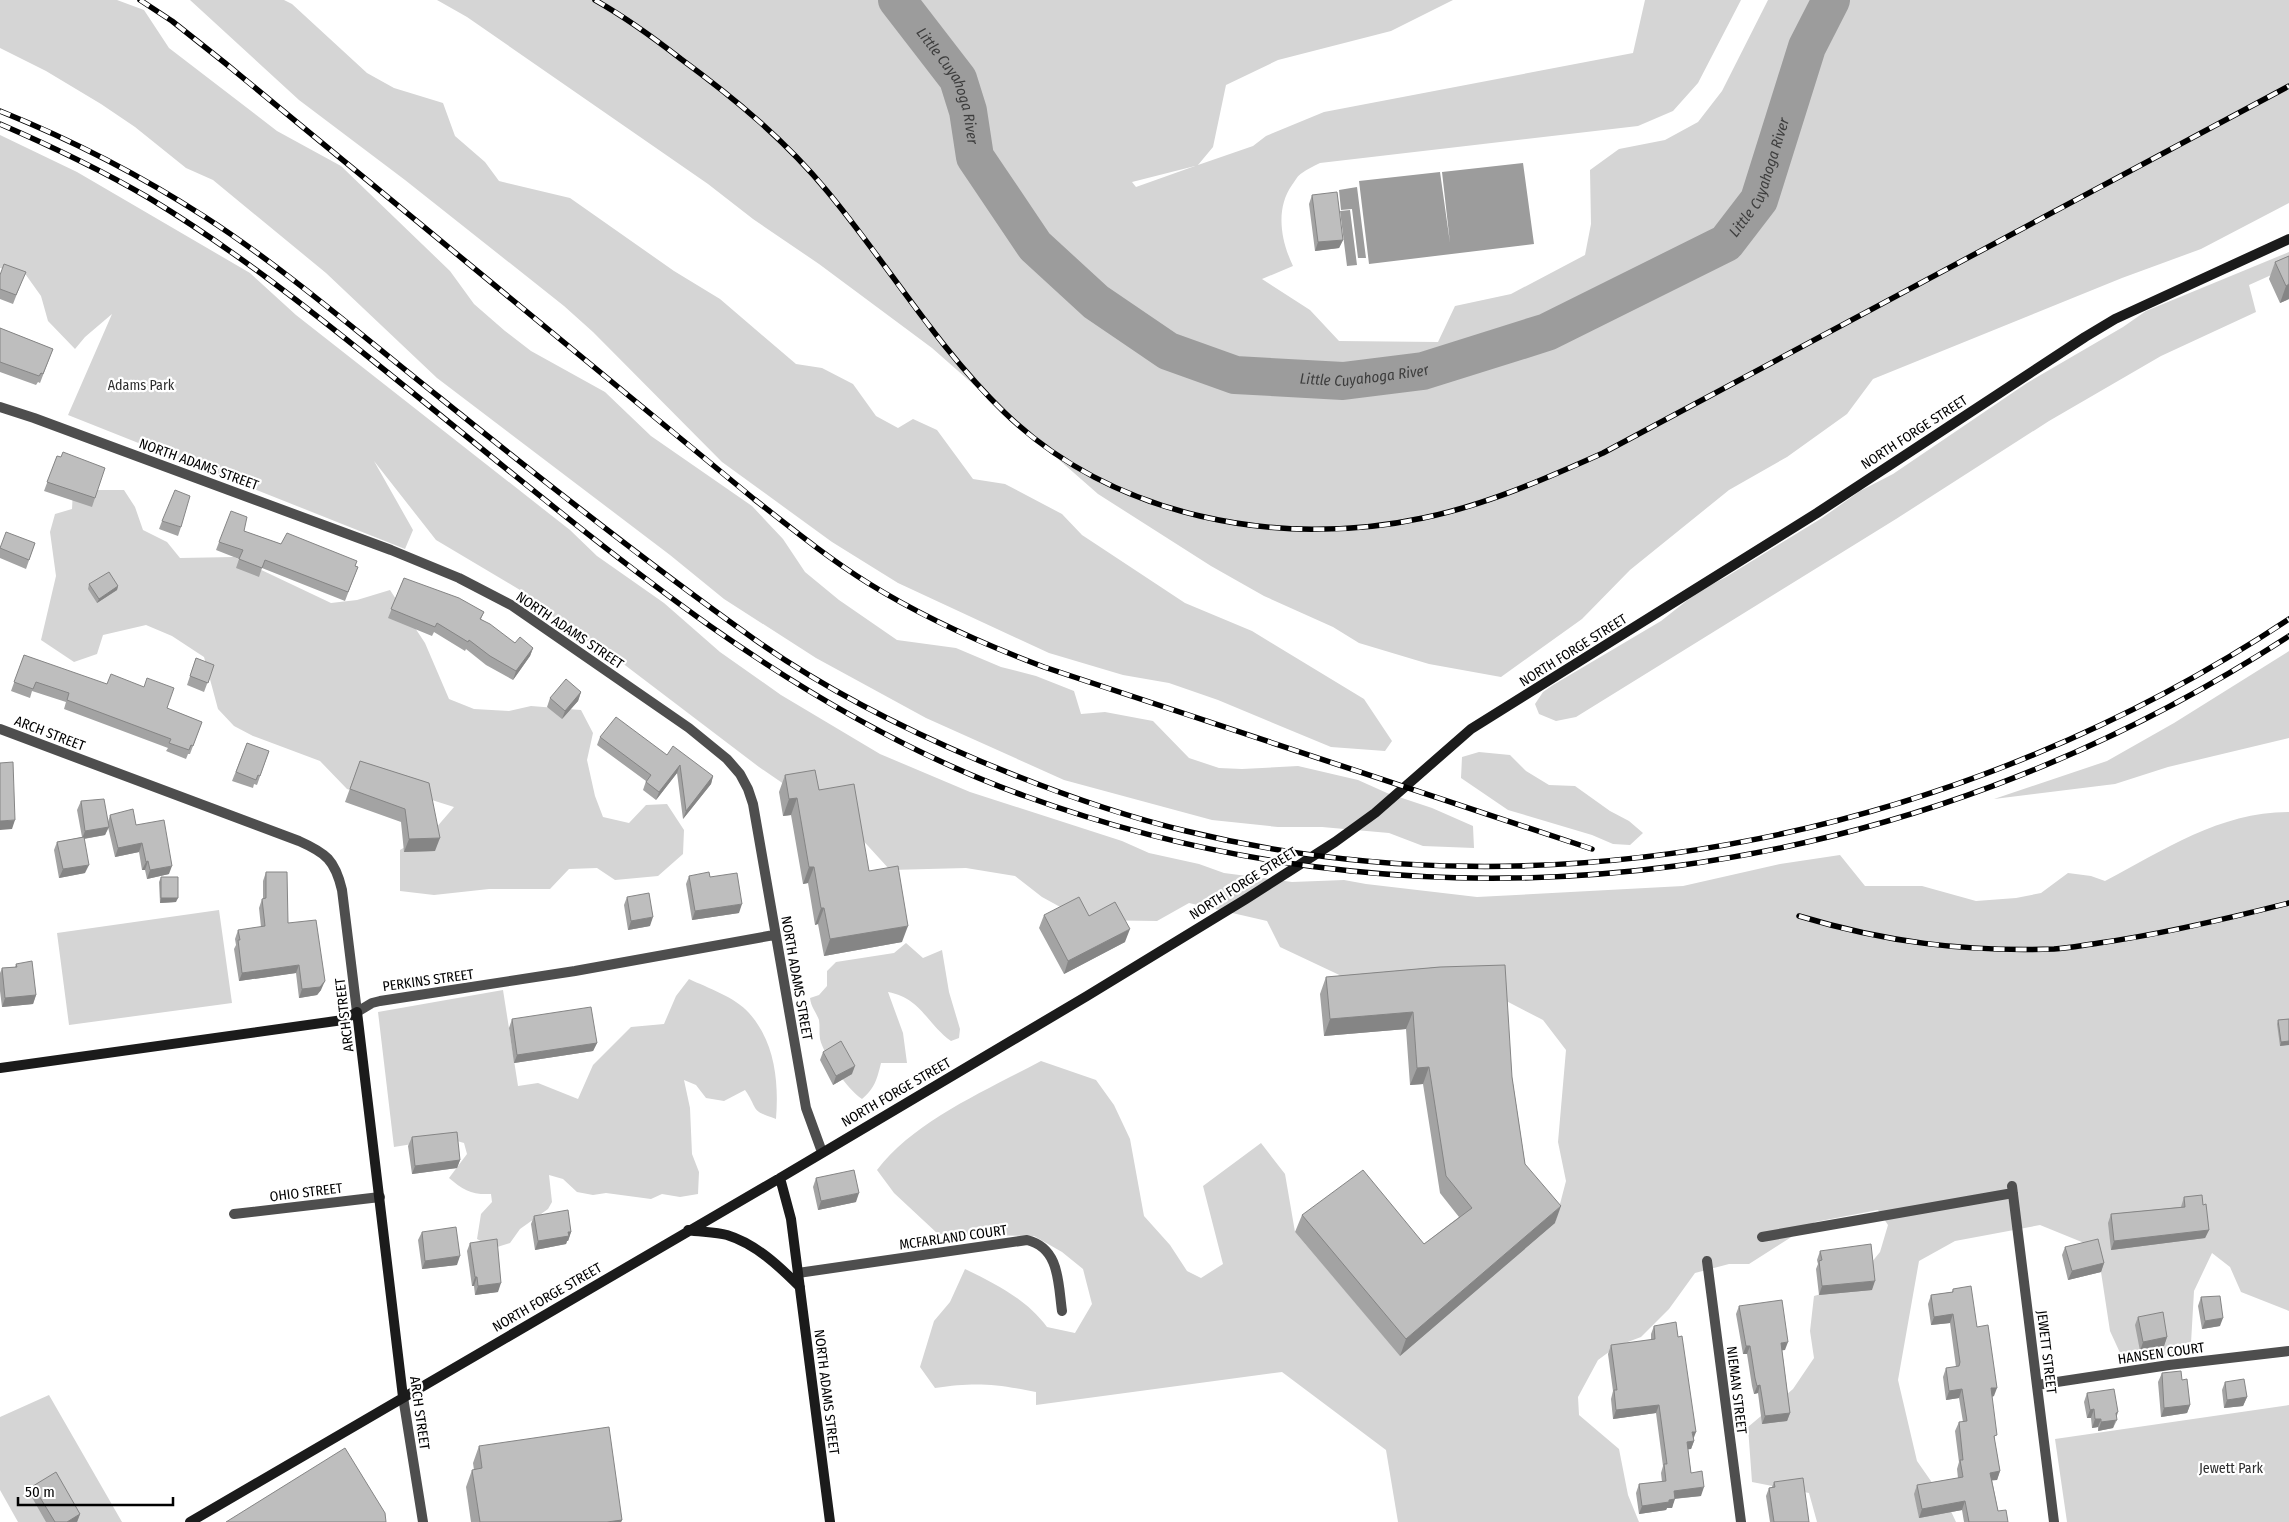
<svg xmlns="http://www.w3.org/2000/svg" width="2289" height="1522" font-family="'Fira Sans Condensed',sans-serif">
<rect width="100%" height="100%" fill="#fff"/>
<path fill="#d5d5d5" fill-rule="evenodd" d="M0,0h117l27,10 25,38 108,83 64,35 109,105 24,33 31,27 26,20 74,41 46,44 101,70 31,33 22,33 34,28 58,40 59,8 45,19 35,9 38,15 7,23 24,-2 48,9 36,37 30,10 23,1 56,-3 60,14 29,13 45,15 41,18 1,22 -51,-2 -34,-13 -67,-6h-44l-66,-7 -148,-40 -138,-62 -110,-60 -92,-59 -54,-44 -233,-177 -111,-105 -113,-93 -27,-12 -51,-41 -34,-23 -55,-33 -46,-23z
M190,0h94l8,4 75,69 27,15 49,15 12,33 30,26 14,19 71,17 104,73 46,28 76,65 26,4 31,16 23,32 22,12 15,-9 24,11 36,49 32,5 57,30 20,21 103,68 67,28 112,68 28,42 -7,10 -54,-4 -113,-47 -49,-17 -46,-8 -74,-22 -151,-70 -66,-41 -110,-80 -129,-130 -29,-26 -159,-126 -106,-80z
M437,0h1016l-62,31 -113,29 -52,25 -13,62 -15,18 55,-19 13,-10 58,-24 309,-59 12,-53h96l-43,83 -25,28 -35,15 -318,37c-6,3 -13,6 -18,10 -4,2 -7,8 -10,12 -17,24 -11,56 1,81l-31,13 48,31 29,31 99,1 17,-36 56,-12 74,-39 6,-31 -1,-54 29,-21 46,-9 33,-18 24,-31 46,-91h521v203l-88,46 -79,29 -249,101 -26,35 -60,43 -58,33 -99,80 -48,49 -81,58 -72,-13 -70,-21 -26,-16 -69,-31 -53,-30 -113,-72 -166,-146 -113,-84 -66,-45 -45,-35 -241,-167zM1195,166l-59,21 -4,-5z
M0,135l77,37 173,101 46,42 274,215 27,26 67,47 56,49 61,43 99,59 90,38 152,49 27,12 50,11 25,9 68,9 52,-2 22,4 111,13 206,-11 97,-22 60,-9 25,31h57l54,15 40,-3 25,-5 27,-20 23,3 14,5c59,-31 115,-69 184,-69v499l-48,-19 -11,-25 -18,-14 -18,38 -3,52 -28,13 -42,-1 -11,-24 -9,-59 -7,-25 -54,-22 -85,16 -36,20 -21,119 19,81 32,46 7,15h-139l-8,-29 -57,-11 -4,-55 45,-38 21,-31 -4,-27 4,-35 30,-9 27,-24 9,-11 8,-27 -10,-15 -63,12 -66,42h-20l-34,9 -26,36 -28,28 -24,9 -19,14 -20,37 1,18 40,34 9,46 11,27h-241l-12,-72 -104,-78 -246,33v-13c-40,-8 -60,-10 -101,-4l-15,-21 14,-46 16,-19 15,-33c31,15 61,30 82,58l28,6 17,-29 -9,-35 -21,-17 -28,-16 -96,-2 -44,-41 -17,-23c37,-49 110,-80 164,-109l55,19 18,25 16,34 14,77 26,29 17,26 14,7 22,-14 -20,-78 58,-43 24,31 10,58 105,123 155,-132 11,-42 -8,-39 8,-92 -23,-30 -81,-42 -112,2 -70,-33 -13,-26 -78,-18 -32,18 -73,-1 -42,-23 -27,-21 -49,-8 -76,2 -32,-35 -99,-68 -146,-111 -45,-27 -48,-39 -84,-50 -62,-79 39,69 -8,19 -337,-134 44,-101 -27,23 -10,12 -27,-28 -7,-25 -15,-21 -26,-7z
M2289,252v15l-40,18 7,27 -95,44 -112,65 -153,98 -320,198 -20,4 -17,-7 -4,-10 8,-12 10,-7 108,-64 38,-30 27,-14 96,-59 38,-27 33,-17 134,-91 96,-56 23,-16z
M73,490h51l11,17 8,23 24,12 13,16 54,-1 97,46 26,-3 33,-10 35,53 24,56 25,10 35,2 22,-5 50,4 12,23 -6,27 8,36 8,21 26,6 17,-18 21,-1 17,26 -1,24 -25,22 -43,4 -18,-12 -28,1 -19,20h-61l-55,6 -34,-4v-41l35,-21 19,-22 -38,-12 -33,6 -36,-12 -27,-28 -67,-25 -19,-10 -16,-17 -14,-52 -32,-21 -26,-11 -43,10 -6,19 -23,8 -33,-22 15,-64 -6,-44 5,-18 17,-5z
M2289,651v87l-121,29 -53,17 -121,15 113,-38 67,-38z
M1479,752l31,3 16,16 23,14 26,1 35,25 19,10 14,12 -13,12 -17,-1 -21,-9 -84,-25 -47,-32 1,-21z
M219,910l13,93 -163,22 -12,-92z
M906,943l17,15 19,-8 7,42 11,37 -1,9 -8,3c-24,-17 -30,-43 -63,-49l15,41 4,30h-26c-4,16 -6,25 -19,36 -14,-9 -38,-43 -42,-60 -1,-6 0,-13 -1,-19 -3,-8 -8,-13 -9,-22l9,-3 8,-9v-15l9,-9 58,-9z
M689,979c19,9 46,18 60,34 26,29 30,69 27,106 -27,-9 -17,-9 -31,-29l-21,11 -18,-3 -10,-13 -12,-5 6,28 2,46 7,18 -1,22 -18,3 -18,-3 -11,5 -45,-6 -13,2 -16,-3 -14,-13 -14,-4 3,27 -4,7 -28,20 -10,14 -16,5 -17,-9 4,-25 11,-12 -1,-8c-19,1 -28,-4 -42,-16l18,-24 -3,-11 -7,-2 -2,-4 -61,10 -16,-135 125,-22 15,96 20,-3 40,16 15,-34 38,-38 33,-3 12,-28z
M49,1395l73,127h-104l-18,-32v-73z
M2289,1405v117h-222l-12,-83z"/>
<path fill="#9c9c9c" d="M1523,163l11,81 -165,20 -10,-83 81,-9 10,71 -8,-71z
M1357,187l9,71h-8l-6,-49 -11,1 -2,-20z
M1350,210l7,55 -10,1 -7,-55z"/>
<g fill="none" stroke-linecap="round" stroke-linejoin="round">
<path stroke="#9c9c9c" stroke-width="38" id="s1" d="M897,0l61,79 10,32 7,46 60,89 61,56 72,49 67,24 108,6 80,-10 124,-39 179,-89 33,-43 48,-153 24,-47"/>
<path stroke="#4e4e4e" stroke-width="10" d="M0,407l34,11 357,132 68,28 52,27 178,123 38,31 13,15 8,15 5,15 53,304 16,44
M0,729l299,112c27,12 36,19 43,49l15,122 15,-9 8,-2 195,-30 199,-36
M2012,1186l42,336
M234,1214l146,-17
M1762,1237l251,-44
M1707,1261l34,261
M798,1273l229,-33c33,8 31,43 35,71
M2037,1385l132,-20 120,-14
M403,1397l20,125"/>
<path stroke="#1b1b1b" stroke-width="10" d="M0,1068l343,-48 14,-8 46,385
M780,1178l11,41 39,303
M688,1230c12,2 27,2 39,5 29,9 52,31 73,52
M190,1522l590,-344 307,-182 159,-97 89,-57 40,-29 96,-84 346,-216 268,-176 30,-18 174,-80"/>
<defs>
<path id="rail" d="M140,0l32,21 53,42 529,436c37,29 74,59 114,84 56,35 115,61 176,84l548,182
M595,0c30,17 59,38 86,59 53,39 104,81 146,132 60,72 109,155 177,221 108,105 275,137 419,106 63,-13 122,-39 180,-65l686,-367
M0,111c72,29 140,64 205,106 82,53 157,119 234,180 103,83 207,165 315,242 69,49 148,89 226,122 67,28 135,53 206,70 375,92 785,-1 1103,-212
M0,124c51,22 101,46 149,74 81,49 155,107 228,166 110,88 218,180 333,262 97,68 203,130 315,170 426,155 887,85 1264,-160
M1799,916c86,26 164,36 255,33 15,-1 30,-4 45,-6 64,-9 127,-24 190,-40"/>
</defs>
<use href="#rail" stroke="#000" stroke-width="5.5"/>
<use href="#rail" stroke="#fff" stroke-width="4" stroke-dasharray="11" stroke-linecap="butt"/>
</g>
<path fill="#a3a3a3" d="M1312,195l31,45 -4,8 -24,3 -6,-47z
M2289,256v43l-9,4 -11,-24 6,-17z
M0,275l22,6 -9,23 -13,-5z
M0,328l53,21 -13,34 -2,-1 -2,3 -36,-13z
M57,456l38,42 -3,9 -48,-16z
M162,521l19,6 -3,9 -19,-7z
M244,531l37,13 77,23 -13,34 -83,-33 -3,9 -23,-9 3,-9 -23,-9 3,-8z
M35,543l-9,26 -26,-11v-11z
M404,578l80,34 -3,7 34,24 18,5 -3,8 -17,24 -27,-15 -20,-16 -1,2 -31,-19 -2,4 -44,-18z
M89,584l29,2 -1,4 -20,13 -9,-14z
M24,655l143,53 35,14 -12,32h-2l-2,5 -20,-8 2,-3 -104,-39 2,-7 -34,-11 -2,7 -19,-7z
M196,658l18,7 -10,27 -17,-7z
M581,692l-3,9 -16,18 -15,-12 3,-9z
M600,737l67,18 46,21 -2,8 -28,35 -6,-46 -21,27 -13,-10 3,-9 -49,-36z
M247,743l22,8 -12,34 -3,-1 -1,4 -21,-7z
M360,761l69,22 6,68 -31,1 -3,-30 -56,-20z
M785,775l34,15 50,81 33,71 -78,14 -6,-32 -3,1 -7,-42 -5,1 -12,-69 -8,1 -4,-24z
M81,801l27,21 2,-7 26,10 33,49 -22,5 -2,-9h-3l-3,-18 -24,5 -7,-30 -3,8 -21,4 1,34 -26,5 -5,-28 3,-8 25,-5 -5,-27z
M266,872l22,51 33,67 -4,5 -18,3 -3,-25 -57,8 -5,-32 2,-4 -1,-6 3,-9 23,-3 -2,-19 3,-9h1v-18z
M689,876l50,37 -47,7 -6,-36z
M161,877l15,25 -16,1 -1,-21z
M627,897l23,29 -22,4 -4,-25z
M1044,915l45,1 36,26 -61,32 -25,-46z
M16,964l20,31 -3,9 -31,3 -2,-16v-18l2,-5 13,-1z
M1440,967l72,110 13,87 30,59 -155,133 -105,-124 7,-17 122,29 35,-27 -19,-24 -17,-109 -13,1 -4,-56 -82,7 -4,-42 6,-17z
M512,1019l85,24 -4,8 -79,12 -5,-35z
M2289,1019v26l-9,1 -3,-22 1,-4z
M823,1052l29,22 -19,11 -13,-25z
M412,1137l48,23 -3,8 -45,6 -4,-28z
M816,1178l40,24 -38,8 -5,-23z
M2184,1197l25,33 -4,8 -94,12 -3,-27 3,-9 70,-7z
M534,1216l37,16 -3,9h-1l-1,3 -31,6 -4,-26z
M422,1232l35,33 -35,4 -4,-29z
M470,1243l28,49 -23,3 -1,-9h-2l-5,-35z
M2065,1247l39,16 -3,9 -33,8 -6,-25z
M1820,1251l52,39 -53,5 -3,-26 2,-5 -1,-4z
M1953,1289l24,38 17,69 -2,1 3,45 5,29 -3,9h-5l6,31 10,11h-44l-2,-12 -43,8 -5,-24 3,-9 41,-7 -1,-9 2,-7 -4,-31 4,-9h4l-4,-24 -13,2 -3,-23 3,-9 10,-1 -6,-44 -19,2 -3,-21 3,-9 21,-3z
M2201,1297l19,29 -18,3 -4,-23z
M1739,1306l46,44h-3l8,63 -3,8 -25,3 -4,-31 -4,1 -2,-8 -5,-32h-4l-7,-40z
M2138,1317l29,20 -3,9 -24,5 -5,-26z
M1654,1326l39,113 1,2 -3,8h-3l3,24 10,23 -27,3 -2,9h-5l-1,2 -27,4 -3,-21 3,-9 23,-2 -1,-9 2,-7 -7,-53 -43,6 -2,-20 2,-8 -5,-37 3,-9 40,-5v-6z
M2162,1373l20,7 8,25 -3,8 -26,4 -3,-35z
M2225,1382l22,15 -4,9 -19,2 -2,-18z
M2087,1393l29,25 1,2 -4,8 -15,3v-4l-6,1 -1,-10h-4l-3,-16z
M479,1446l143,74 -1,2h-150l-5,-35 6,-17h2l-1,-7z
M1774,1482l35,40h-39l-4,-26 3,-8 3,-1z
M33,1486l47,28 -3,8h-31l-16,-28z"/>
<path fill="#858585" d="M1343,240l-4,8 -24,3 3,-9z
M2289,284v15l-9,4 6,-17z
M118,586l-1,4 -20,13 2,-4z
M533,648l-3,8 -17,24 3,-9z
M581,692l-3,9 -16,18 3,-8z
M680,765l-3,8 -21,27 3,-8z
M713,776l-2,8 -28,35 3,-8z
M797,798l-6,17 -8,1 6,-17z
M15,820l-3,9 -12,1v-9z
M109,827l-4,8 -23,4 3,-8z
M440,838l-5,13 -31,1 5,-13z
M142,843l-3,9 -24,5 3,-9z
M148,861l-3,9h-3l4,-8z
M89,865l-4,8 -26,5 4,-9z
M172,866l-3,8 -22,5 3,-9z
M809,867h5l-6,16 -5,1z
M161,898h17l-2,4 -16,1z
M742,904l-3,9 -47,7 3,-9z
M821,908h3l-6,16 -3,1z
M653,917l-3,9 -22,4 3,-9z
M908,926l-6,16 -78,14 6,-17z
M1130,929l-5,13 -61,32 4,-13z
M299,965l-3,8 -57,8 3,-8z
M325,981l-4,9 -4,5 -18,3 3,-9z
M36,995l-3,9 -31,3 3,-9z
M1413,1012l-7,17 -82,7 6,-17z
M2289,1041v4l-9,1 1,-4z
M597,1043l-4,8 -79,12 3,-8z
M855,1066l-3,8 -19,11 3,-9z
M1429,1067l-6,17 -13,1 7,-17z
M460,1160l-3,8 -45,6 3,-8z
M859,1193l-3,9 -38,8 3,-9z
M1561,1206l-6,17 -155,133 6,-17z
M2209,1230l-4,8 -94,12 3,-9z
M568,1232h3l-3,9h-1l-1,3 -31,6 3,-9z
M460,1256l-3,9 -35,4 3,-8z
M2104,1263l-3,9 -33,8 4,-9z
M475,1277h2l-3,9h-2z
M1875,1281l-3,9 -53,5 3,-9z
M501,1283l-3,9 -23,3 3,-9z
M1953,1314l-3,9 -19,2 3,-8z
M2223,1318l-3,8 -18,3 3,-8z
M2167,1337l-3,9 -24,5 3,-9z
M1788,1342l-3,8 -7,1 3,-8z
M1746,1346h4l-3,8h-4z
M1760,1385l-2,8 -4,1 3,-8z
M1991,1388h6l-3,8 -6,1z
M1962,1389l-3,9 -13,2 3,-9z
M2247,1397l-4,9 -19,2 3,-8z
M1659,1405l-3,8 -43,6 3,-9z
M2190,1405l-3,8 -26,4 3,-9z
M2094,1409l-3,9h-4l3,-8z
M2118,1412l-5,16 -15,3 3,-9 15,-9z
M1790,1413l-3,8 -25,3 3,-8z
M2095,1419h6l-3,8 -6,1z
M1692,1432h4l-3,8z
M1694,1441l-3,8 -7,1 3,-8z
M2000,1471l-3,9 -10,1 3,-8z
M1704,1487l-3,9 -30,3 3,-8z
M1675,1499l-3,9h-5l-1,2 -27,4 3,-8z
M1965,1501l-3,9 -43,8 3,-9z
M80,1514l-3,8h-10z
M622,1520l-1,2h-14z"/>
<path fill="#bebebe" stroke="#858585" d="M1337,192l6,48 -25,2 -6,-47z
M2289,256v28l-3,2 -11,-24z
M4,264l22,8 -10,23 -16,-6v-14z
M0,328l53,21 -10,25 -2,-1 -2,3 -39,-14z
M63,452l42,16 -10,30 -48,-16 10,-26 4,1z
M175,490l15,6 -9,31 -19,-6z
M231,511l16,6 -3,14 37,13 6,-11 70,28 -2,5 3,1 -10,25 -83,-32 -3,8 -23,-9 4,-9 -24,-8z
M6,532l29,11 -6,17 -29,-12z
M109,572l9,14 -19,13 -10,-15z
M404,578l55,20 25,14 -4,7 10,5 25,19 5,-6 13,11 -17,23 -26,-15 -21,-16 -1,2 -31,-19 -2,4 -44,-18z
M24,655l83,29 4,-10 33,13 3,-9 27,10 -7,20 35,14 -9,24 -2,-1 -2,5 -20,-7 2,-4 -104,-39 2,-7 -33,-11 -3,7 -19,-7z
M196,658l18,7 -6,18 -18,-7z
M566,679l15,13 -16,19 -15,-13z
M616,717l51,38 6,-9 40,30 -27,35 -6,-46 -21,27 -13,-10 5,-7 -51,-38z
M247,743l22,8 -9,25 -2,-1 -2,5 -20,-8z
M360,761l69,22 11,55 -31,1 -4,-30 -55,-20z
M13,762l2,58 -15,1v-58z
M815,770l4,20 35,-6 15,87 29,-5 10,60 -78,13 -6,-31h-3l-7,-41h-5l-12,-69 -8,1 -4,-24z
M104,799l5,28 -24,4 -4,-30z
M133,809l3,16 28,-5 8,46 -22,4 -2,-9 -2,1 -4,-19 -24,5 -8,-33z
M84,837l5,28 -26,4 -6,-27z
M266,872h21l1,51 28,-3 9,61 -5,6 -18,2 -3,-24 -57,8 -4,-33h2l-2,-10 27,-4 -3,-27 4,-1z
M709,872l1,5 27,-4 5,31 -47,7 -6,-35z
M161,877h17v21h-17z
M649,893l4,24 -22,4 -4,-24z
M1079,897l10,19 26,-14 15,27 -62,32 -24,-46z
M32,961l4,34 -31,3 -3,-30 15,-1 -1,-3z
M1505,965l7,112 13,87 36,42 -155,133 -104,-124 61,-45 61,74 48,-36 -26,-32 -17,-109 -12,1 -4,-56 -83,7 -4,-42 114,-10z
M591,1007l6,36 -80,12 -5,-36z
M2289,1019v22l-8,1 -3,-22z
M841,1041l14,25 -19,10 -13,-24z
M457,1132l3,28 -45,6 -3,-29z
M854,1170l5,23 -38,8 -5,-23z
M2202,1195l1,10 3,-1 3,26 -95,11 -3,-27 74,-7 -1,-10z
M568,1210l3,22h-3l1,4 -31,5 -4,-25z
M456,1227l4,29 -35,5 -3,-29z
M497,1239l4,44 -23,3 -1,-9h-2l-5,-34z
M2098,1239l6,24 -32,8 -7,-24z
M1871,1244l4,37 -53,5 -3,-25 3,-1 -2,-9z
M1971,1286l6,41 11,-2 9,63h-6l6,47 -3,1 6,35 -10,2 8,38 8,-1 2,12h-39l-4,-21 -43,8 -5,-24 46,-8 -3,-17h3l-4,-38 8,-1 -5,-32 -13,2 -3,-23 13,-2 1,-4 -7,-48 -19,3 -3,-22 22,-3v-3z
M2220,1296l3,22 -18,3 -4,-24z
M1782,1300l6,42 -7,1 9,70 -25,3 -5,-31 -3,1 -2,-8 -5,-32h-4l-7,-40z
M2163,1312l4,25 -24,5 -5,-25z
M1676,1322l2,15 4,-1 14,96h-4l2,9 -7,1 4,31 11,-2 2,16 -30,4 1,8 -6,1v2l-27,4 -3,-22 27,-3 -2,-17h3l-8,-59 -43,5 -2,-20h3l-6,-45 44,-6 -1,-13z
M2181,1371l1,9 5,-1 3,26 -26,3 -2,-35z
M2244,1379l3,18 -20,3 -2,-18z
M2114,1389l4,23 -2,1 1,7 -16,2v-3h-6l-1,-10 -4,1 -3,-17z
M609,1427l13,93 -15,2h-127l-8,-52 10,-2 -3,-22z
M345,1448l40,65 1,9h-160z
M56,1472l24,42 -13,8h-12l-22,-36z
M1803,1478l6,44h-35l-5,-34 6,-1 -1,-5z"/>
<g text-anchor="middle" stroke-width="4.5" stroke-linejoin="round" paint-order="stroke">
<g font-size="14" fill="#2c2c2c" stroke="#fff">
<text x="141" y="390">Adams Park</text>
<text x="2231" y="1473">Jewett Park</text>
</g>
<g font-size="14" fill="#000" stroke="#fff">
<text transform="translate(1914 432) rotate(-33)" y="5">NORTH FORGE STREET</text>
<text transform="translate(199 464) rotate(20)" y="5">NORTH ADAMS STREET</text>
<text transform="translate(570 630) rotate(34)" y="5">NORTH ADAMS STREET</text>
<text transform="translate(1573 650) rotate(-32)" y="5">NORTH FORGE STREET</text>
<text transform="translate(50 733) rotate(21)" y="5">ARCH STREET</text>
<text transform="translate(1243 883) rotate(-32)" y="5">NORTH FORGE STREET</text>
<text transform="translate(797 978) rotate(80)" y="5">NORTH ADAMS STREET</text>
<text transform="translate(428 980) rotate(-8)" y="5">PERKINS STREET</text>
<text transform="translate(344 1015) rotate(-97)" y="5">ARCH STREET</text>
<text transform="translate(896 1092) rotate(-30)" y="5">NORTH FORGE STREET</text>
<text transform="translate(306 1192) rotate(-7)" y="5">OHIO STREET</text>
<text transform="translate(953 1237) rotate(-8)" y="5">MCFARLAND COURT</text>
<text transform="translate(547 1297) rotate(-30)" y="5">NORTH FORGE STREET</text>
<text transform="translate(2047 1352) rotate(83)" y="5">JEWETT STREET</text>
<text transform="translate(2161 1353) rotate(-8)" y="5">HANSEN COURT</text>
<text transform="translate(1737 1390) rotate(83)" y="5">NIEMAN STREET</text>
<text transform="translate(827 1392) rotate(83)" y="5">NORTH ADAMS STREET</text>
<text transform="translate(420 1413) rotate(82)" y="5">ARCH STREET</text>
</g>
<g font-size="15" font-style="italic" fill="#3d3d3d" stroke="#fff">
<text dy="5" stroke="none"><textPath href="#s1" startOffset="102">Little Cuyahoga River</textPath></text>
<text dy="5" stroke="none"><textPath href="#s1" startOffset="1122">Little Cuyahoga River</textPath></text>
<text dy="5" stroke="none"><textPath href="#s1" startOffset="658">Little Cuyahoga River</textPath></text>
</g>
</g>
<path d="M18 1497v8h155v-8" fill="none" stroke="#000000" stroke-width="2.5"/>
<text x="25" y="1497" font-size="15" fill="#000000" stroke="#ffffff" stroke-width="4" paint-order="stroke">50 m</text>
</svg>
